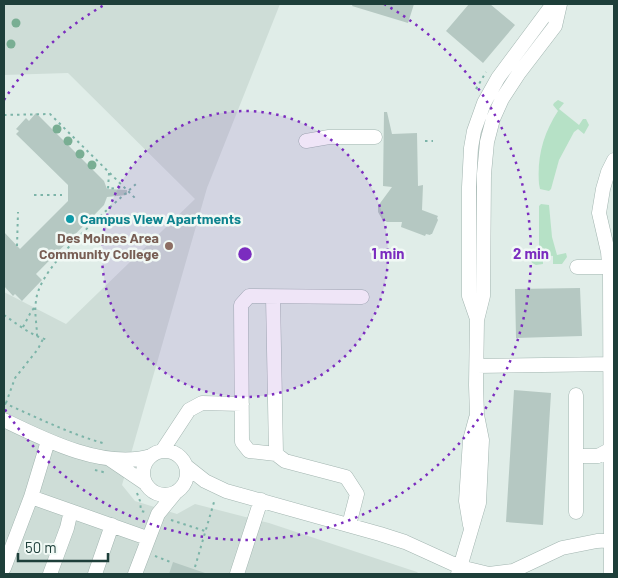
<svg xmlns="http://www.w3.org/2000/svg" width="618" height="578" font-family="Barlow,sans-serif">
<rect width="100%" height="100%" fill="#e0ede8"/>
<path fill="#ceddd7" d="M4,4h276l-73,184 -85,297 13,16 42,13 18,-10 74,19 148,49 2,2h-415v-282l62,32 129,-125 -127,-126 -64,2z"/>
<path fill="#b6e1c6" d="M558,100l6,3 -5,6 20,16 4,-6h3l3,6 -5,9 -6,-5 -4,3 -15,28 -8,29 -2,2 -9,-2 -1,-5c-2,-27 4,-50 19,-73l-5,-6 1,-2z
M541,204l8,1 3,32 5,18 9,-2 1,4 -5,7h-9v-8l-10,-1v9l-7,1c-5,-2 -7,-5 -6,-11h9v-48z"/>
<path fill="#b5c8c2" d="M353,4h61l-6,19 -56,-17z
M469,4h21l25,21 -32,38 -37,-32z
M384,112h3l5,22 25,-1 1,53 5,-1 -1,25 16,6 -1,2 1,2 -6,14h-1l-1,1 -4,-1 -1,2 -24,-9 1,-5h-15l-5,-3 -4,-7v-6l14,-19 -9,-1z
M36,113l68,68 3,8 20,1v5l-20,2 -3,8 -68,69 6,6 -20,21 -7,-7 -2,2 -9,-10v-54l16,17 48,-48v-16l-52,-51 3,-3 -3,-2 10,-11 3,3z
M580,288l2,48 -66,2 -1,-49z
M514,390l37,3 -8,132 -37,-3z
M173,562l32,11v1h-36z"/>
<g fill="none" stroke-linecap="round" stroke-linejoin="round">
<defs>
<path id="minor" d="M306,141l23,-4h46
M577,267h32
M273,297l3,157
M477,319l-8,-23v-109l2,-39 3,-17 10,-28 14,-25 55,-74
M477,366l137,-2
M4,420c41,20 101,50 147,36
M143 473a22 22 0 1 1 44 0a22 22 0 1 1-44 0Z
M162,451l27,-41 13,-7 40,1
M576,456h22l13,-7
M111,460l34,23
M186,466l19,15 21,10 154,43 25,8 55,25 29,7 24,-3 49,-23 35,-7 17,-1
M31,497l17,-56
M576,512v-117
M349,525l8,-31 -11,-17 -61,-16 -9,-7 -27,-3 -7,-9 -1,-137 8,-9 113,1
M470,525l-4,-24 4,-61 6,-22
M4,568l27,-71 116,41
M50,574l17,-46 4,-17
M95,574l17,-49
M135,574l23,-60 18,-22
M237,574l24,-74
M458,574l21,-71 3,-63 -5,-25 -1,-30 1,-65 6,-24 1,-122 3,-32 6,-23 9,-20 17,-26 36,-47 5,-22
M611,574l-1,-298 -2,-24 -9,-39 4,-24 5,-17 6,-12"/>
</defs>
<use href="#minor" stroke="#a2b5b0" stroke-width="15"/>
<path stroke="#7cb4a8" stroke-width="2" stroke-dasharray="2.5 4" stroke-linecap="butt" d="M476,89l10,-17
M4,115l46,-1 85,84
M425,141h8
M109,173l-1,16 15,-2
M34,195h28
M17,246l1,-34
M4,315c13,9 29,22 45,25
M23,327l9,-17 4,-3
M37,336c0,-11 -3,-24 -1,-35 3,-36 73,-92 100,-117
M4,403c34,15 66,31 102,41
M6,403l9,-25 23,-29 5,-10
M95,470l12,3
M137,493l3,8 1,10 4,1
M171,520l34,11
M155,556l18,7
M195,567l19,-65"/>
<use href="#minor" stroke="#fff" stroke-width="14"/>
</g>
<g fill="#79ae93">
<circle cx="16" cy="23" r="4.5"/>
<circle cx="11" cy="44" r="4.5"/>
<circle cx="57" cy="129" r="4.5"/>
<circle cx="68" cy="141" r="4.5"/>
<circle cx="80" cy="154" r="4.5"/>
<circle cx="92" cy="165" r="4.5"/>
</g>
<circle cx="245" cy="254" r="143" fill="#7b2cbf" fill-opacity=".12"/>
<g fill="none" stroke="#7b2cbf" stroke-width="2.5" stroke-dasharray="2.5 5">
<circle cx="245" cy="254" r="143"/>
<path d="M4 100A286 286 0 0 1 106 4M384 4A286 286 0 1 1 4 408"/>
</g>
<circle fill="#0f9aa8" stroke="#f1f9f5" stroke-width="2" cx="70" cy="219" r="5"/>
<circle fill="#8d6e63" stroke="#f1f9f5" stroke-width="2" cx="169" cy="246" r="5"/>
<g text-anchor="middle" stroke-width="5" stroke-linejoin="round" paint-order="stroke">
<g font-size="14" font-weight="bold" fill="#0d838f" stroke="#f1f9f5" text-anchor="start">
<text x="80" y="224">Campus View Apartments</text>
</g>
<g font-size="14" font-weight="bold" fill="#785e54" stroke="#f1f9f5" text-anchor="end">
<text x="159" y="243">Des Moines Area<tspan x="159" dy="16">Community College</tspan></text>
</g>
</g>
<circle cx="245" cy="254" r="8" fill="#7b2cbf" stroke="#f1f9f5" stroke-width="2.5"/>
<g font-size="15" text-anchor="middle" font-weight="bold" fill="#7b2cbf" stroke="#f1f9f5" stroke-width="5" stroke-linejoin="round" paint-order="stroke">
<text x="388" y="259">1 min</text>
<text x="531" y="259">2 min</text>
</g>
<rect width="618" height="578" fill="none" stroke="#1e3f3a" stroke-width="10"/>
<path d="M18 553v8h90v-8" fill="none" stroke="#1e3f3a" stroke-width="2.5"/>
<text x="25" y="553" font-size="15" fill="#1e3f3a" stroke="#f1f9f5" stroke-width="4" paint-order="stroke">50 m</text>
</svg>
